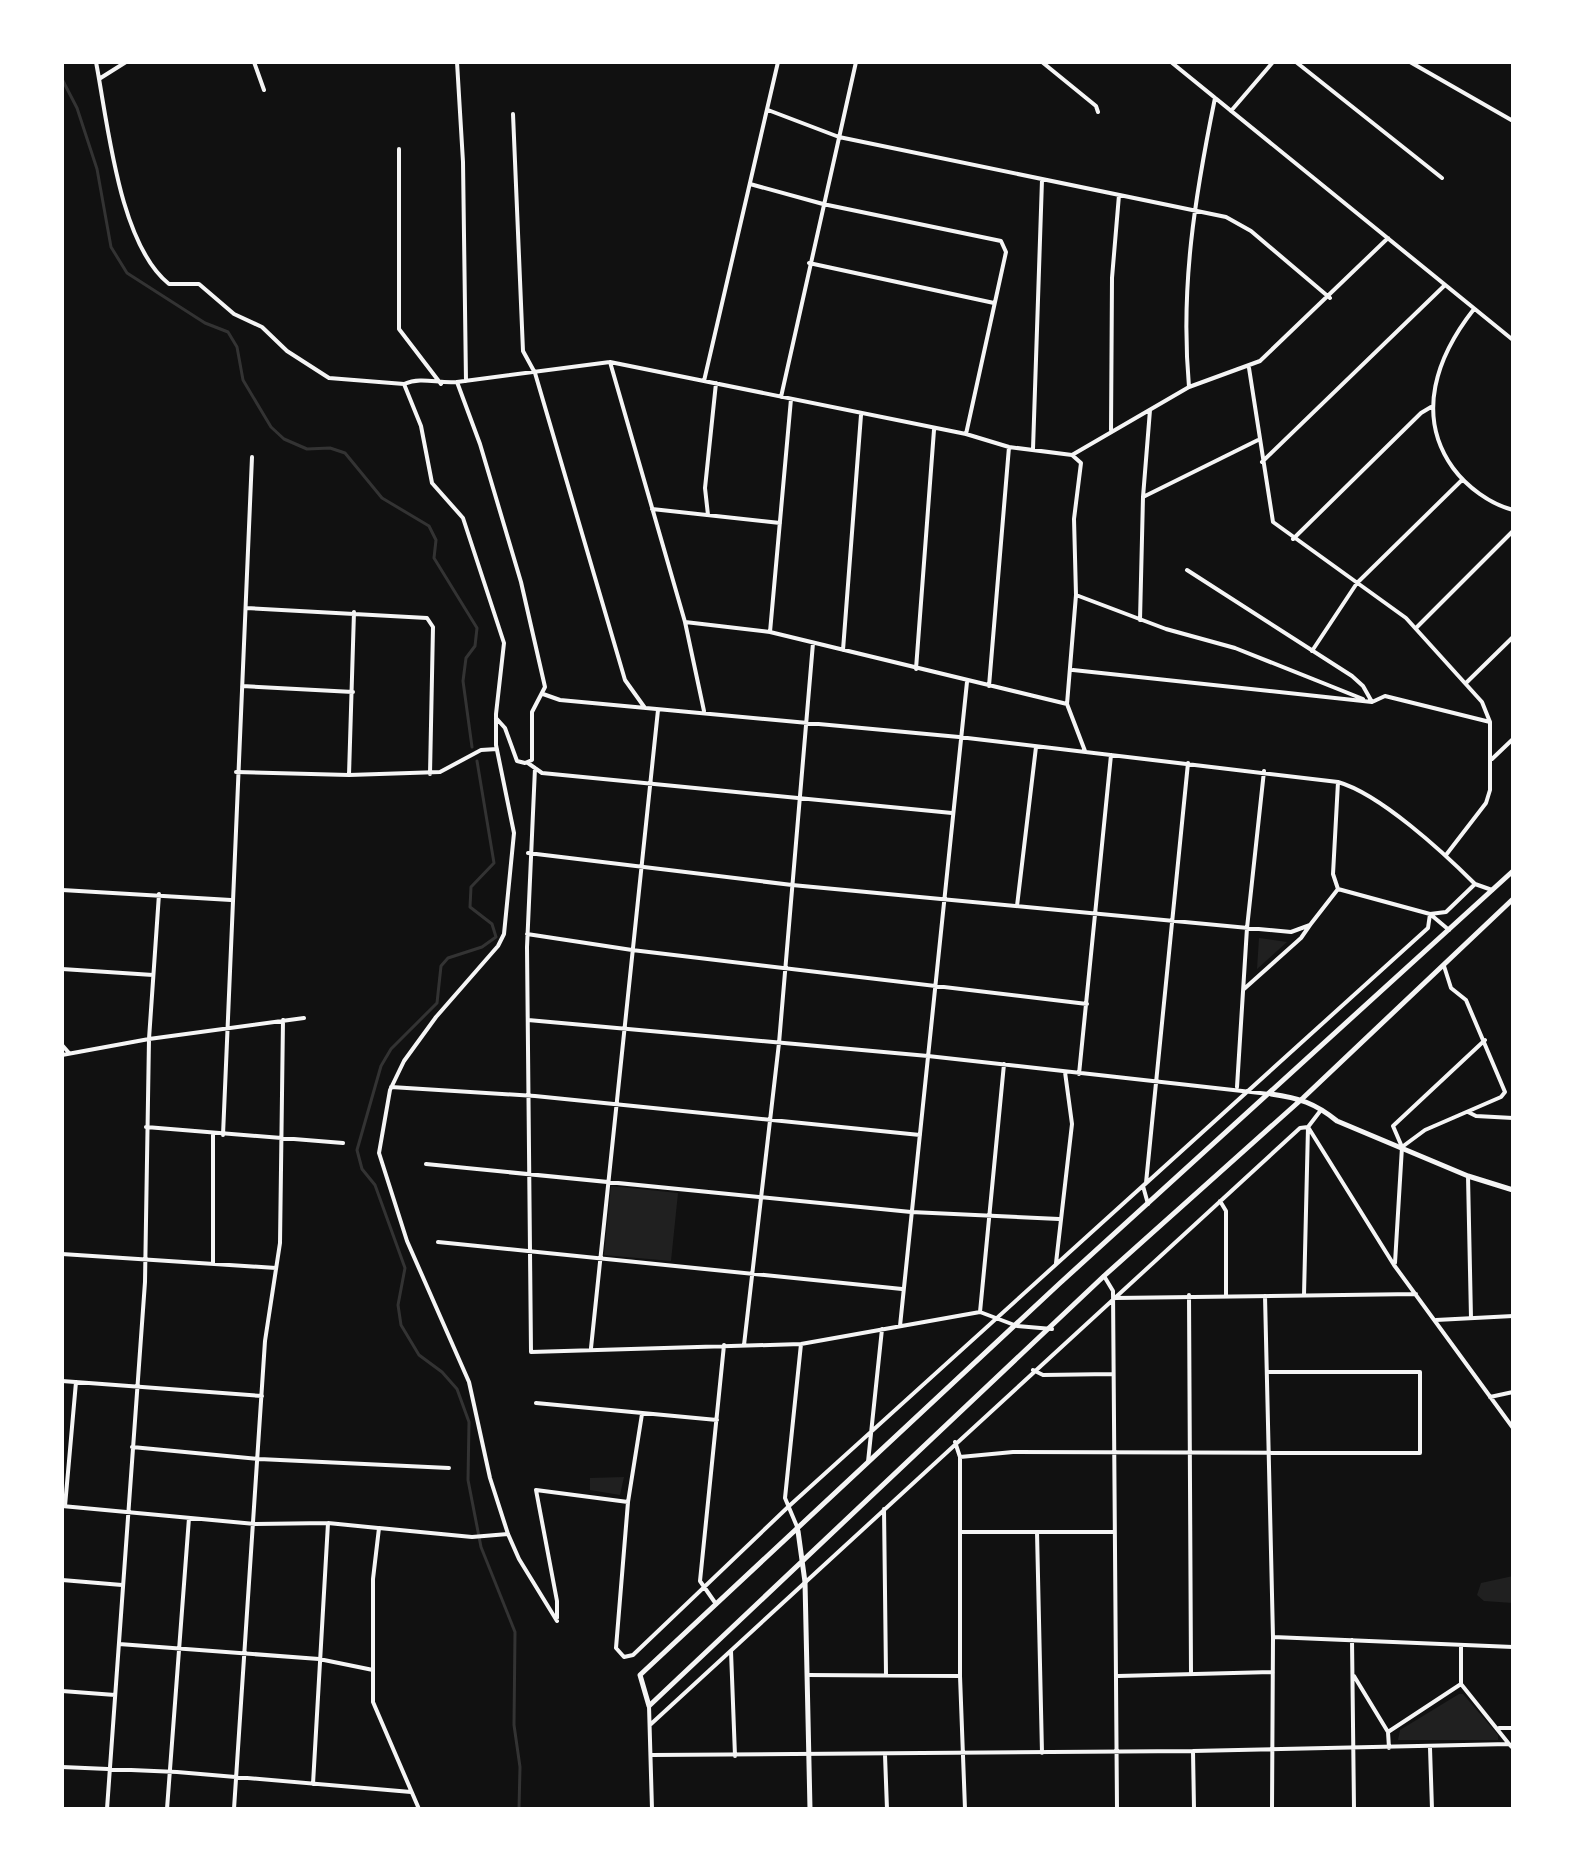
<svg xmlns="http://www.w3.org/2000/svg" width="1575" height="1871" font-family="'Times New Roman',serif">
<rect width="100%" height="100%" fill="#111"/>
<path fill="#202020" d="M1259,938l28,4 -30,27z
M611,1186l67,7 -7,68 -67,-6z
M624,1477l-4,18 -30,-5v-12z
M1513,1576v27l-29,-2 -7,-6 4,-12z
M1459,1694h4l35,41v5h-100l2,-10z"/>
<g fill="none" stroke-linecap="round" stroke-linejoin="round">
<path stroke="#333" stroke-width="3" d="M62,79l15,29 20,61 14,78 16,26 78,50 23,9 9,15 6,33 28,47 13,12 23,10 23,-1 15,5 37,45 47,28 7,14 -2,18 43,70 -2,18 -9,12 -3,23 9,66
M477,761l17,102 -23,24 -1,20 22,17 4,13 -14,10 -34,11 -7,8 -4,37 -46,46 -10,17 -24,84 5,19 13,16 30,83 -7,37 3,20 18,30 23,17 15,17 12,33 -1,58 13,67 34,85 -1,93 6,42 -1,42"/>
<path stroke="#f5f5f5" stroke-width="4" d="M96,62c12,62 23,182 73,222h30l35,30 28,13 25,24 42,27 75,6 17,42 11,57 31,35 41,125 -8,71v31l18,88 -10,101 -6,12 -62,71 -32,44 -14,29 -11,63 28,88 62,141 21,96 18,56 11,25 38,62
M254,62l10,28
M457,62l6,100 3,219
M1042,62l54,44 2,6
M1171,62l342,278
M1296,62l146,116
M1410,62l103,59
M99,79l27,-17
M768,110l71,27 387,80 25,14 79,67
M1231,111l42,-49
M513,114l10,237 12,22 90,307 20,28
M399,149v180l42,55
M750,184l73,20 178,37 5,11 -40,182
M809,263l185,40
M1474,309c-37,47 -59,106 -21,159 14,19 37,36 60,42
M610,362l75,260 19,89
M1249,368l24,154 133,96 76,84 8,20v68l-4,13 -40,52
M704,381l74,-319
M457,382l23,62 41,138 24,105 -13,25v48l-7,3 -8,-2 -12,-33 -9,-10
M404,384c18,-8 34,0 53,-2l153,-20 356,72 43,13 63,8
M1189,387c-9,-100 6,-191 26,-289
M781,397l75,-335
M1111,430l1,-152 7,-83
M1033,449l9,-269
M1072,455l117,-68 71,-26 128,-123
M1072,455l9,8 -7,56 2,76 -9,109 18,47
M1262,462l182,-176
M1143,497l115,-57
M652,509l128,14
M708,515l-3,-27 11,-105
M1293,539l128,-126 10,-6
M1187,570l165,106 11,10 9,16
M1076,595l90,34 69,19 128,51
M246,608l181,10 6,9 -3,147
M1140,620l3,-123 7,-87
M685,622l85,10 297,72
M1417,627l96,-96
M770,632l21,-233
M843,650l18,-235
M1312,651l45,-68 105,-103
M916,669l18,-239
M1073,670l299,32 13,-6 105,26
M1466,683l47,-46
M242,686l111,6
M989,686l20,-239
M543,694l17,6 399,37 379,45c42,12 105,70 137,102
M1492,759l21,-20
M528,763l14,10 410,40
M535,768l-8,179 4,405 270,-8 179,-32 37,14 35,3
M236,772l113,3 5,-163
M349,775l91,-3 41,-22 16,-1
M1338,782l-5,92 5,15
M528,853l264,32 499,47 19,-7 28,-36
M1338,889l92,25 16,-2 29,-28 17,6
M62,890l169,10
M1017,906l19,-159
M527,934l105,16 455,54
M62,969l91,6
M1244,989l57,-51 9,-13
M528,1020l400,36 341,38
M62,1045l7,8
M62,1055l87,-16 155,-21
M1079,1074l32,-319
M391,1087l144,9 385,39
M1237,1087l10,-159 17,-157
M1321,1110l-13,17 86,138 119,163
M1468,1112l8,4 37,2
M146,1127l197,16
M213,1134v130
M223,1135l29,-678
M1402,1147l23,-17 76,-33 4,-5 -39,-92 -15,-12 -7,-22
M426,1164l485,48 148,7
M1468,1176l3,142
M1220,1201l6,10v85
M1148,1204l-5,-18 285,-258 2,-14 19,16
M438,1242l464,47
M62,1254l214,14
M1056,1263l16,-139 -7,-52
M1395,1263l7,-116 -9,-21 92,-86
M1104,1276l9,15 4,518
M1189,1295l2,378
M1265,1296l8,341 -1,172
M1115,1298l301,-4
M980,1312l24,-248
M1436,1320l77,-4
M900,1326l67,-644
M744,1345l35,-302 34,-400
M591,1348l67,-638
M1033,1370l10,5 69,-1
M62,1381l200,15
M1490,1397l23,-5
M536,1403l181,17
M642,1414l-14,88 -12,146 8,9 9,-2 155,-148 358,-324 42,-420
M955,1442l5,15 53,-5 407,1v-81h-153
M132,1447l127,12 190,9
M960,1457v219l5,133
M868,1462l14,-133
M62,1506l193,18 73,-1 50,5
M65,1506l11,-124
M884,1509l2,165
M798,1529l-13,-31 16,-154
M961,1532h153
M1037,1532l5,221
M62,1580l60,5
M716,1604l-16,-23 24,-236
M557,1618v-17l-21,-111 92,12
M1273,1637l240,10
M1352,1640l2,169
M119,1644l200,15 54,11
M731,1651l4,105
M808,1675l152,1
M1118,1676l155,-4
M1354,1676l34,56
M1461,1684l48,60
M62,1691l53,4
M649,1706l3,103
M651,1724l649,-596 8,-1 -4,168
M1499,1728h14
M1389,1748l-1,-16 73,-48v-37
M1430,1748l2,61
M1193,1751l1,58
M652,1755l541,-4 316,-7 4,4
M885,1755l2,54
M62,1767l115,5 234,20
M313,1784l15,-261
M107,1809l38,-527 4,-243 10,-145
M167,1809l22,-291
M234,1809l31,-468 15,-98 3,-223
M419,1809l-46,-107v-123l6,-51 93,9 36,-3"/>
<path stroke="#f5f5f5" stroke-width="5" d="M1513,871l-454,413 -419,391 9,31 455,-430 199,-178 210,-199
M1271,1094c28,4 44,9 66,27l131,55 45,14
M798,1531l7,51 5,227"/>
</g>
<rect width="1575" height="1871" fill="none" stroke="#ffffff" stroke-width="128"/>
</svg>
